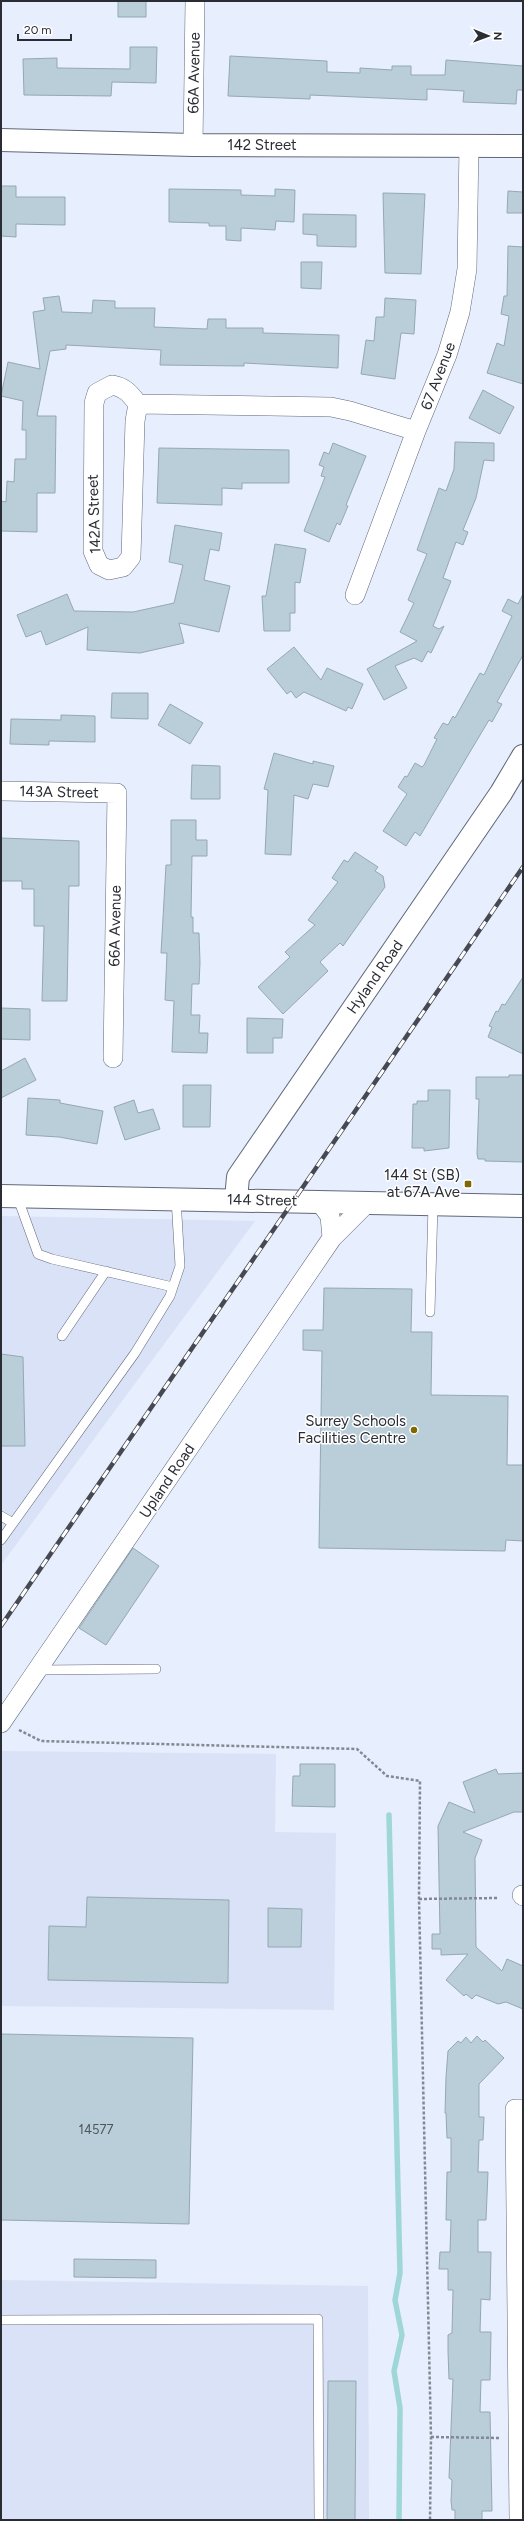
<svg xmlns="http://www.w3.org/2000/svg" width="524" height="2521" font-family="Figtree,sans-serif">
<rect width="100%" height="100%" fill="#e7eefd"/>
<path fill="#d9e2f7" d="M1,1216l254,5 -254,344z
M1,1751l275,3 -1,78 61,1 -2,177 -333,-4z
M1,2280l367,6 1,234h-368z"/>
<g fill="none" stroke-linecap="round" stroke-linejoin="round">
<path stroke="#9fd7d9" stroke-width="5.5" d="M389,1815l11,458 -5,27 7,35 -8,36 6,37 -1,112"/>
</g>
<path fill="#baced9" stroke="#94a8b3" d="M118,1h28v16h-28z
M130,47h27l-1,36 -44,-1 -1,14 -87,-1 -1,-36 34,-1v10l73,1z
M230,56l97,5v11l33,1v-5l32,2v-4h19v9h34l1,-15 77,6v24h-6l-1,14 -53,-2 1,-11 -37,-2v11l-117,-5v4l-82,-3z
M1,186h15v11h49v28l-49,-1v13l-15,-1z
M169,189l72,1v5l34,1v-7l20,1 -1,32 -18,-1 -1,9 -34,-2v13l-15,-1v-14h-17v-3l-40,-1z
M508,191l15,1v21h-16z
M383,193l42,1 -4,80 -36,-1z
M303,214l53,1v32l-39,-1v-11l-14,-1z
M508,246l15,1v137l-36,-11 10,-30 7,3 5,-30 -8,-2 3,-18h3z
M301,262h21l-1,27 -20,-1z
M59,296l3,16 30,1 1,-13 22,1v7h40l-1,19 53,2 1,-10h18v9h37v5l76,2 -1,33 -94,-5v3l-84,-1 1,-15 -95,-5v4l-16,2 -13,65h19l-1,77h-18v39l-36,-1v-30l5,1 1,-21 7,1 1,-23h11v-29h-4l1,-29 -22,-5 7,-34 32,7 -7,-57 12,-2 -2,-12z
M385,298l31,2 -2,34 -13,-1 -6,46 -34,-5 5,-34 8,1 2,-24h8z
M483,390l31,17 -14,27 -31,-16z
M455,442l39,1v18l-10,-1 -8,38 -13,32 5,2 -5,13 -7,-3 -13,36 8,3 -18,45 6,3 5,-3 -13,27 -3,-2 -6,11 -8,-4 -19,8 12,22 -23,12 -17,-31 50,-28 -17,-9 14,-29 -6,-3 19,-46 -10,-4 22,-62 7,3 8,-22z
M333,443l33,13 -20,49 2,1 -8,19 -3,-2 -8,19 -25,-11 21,-54 -4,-1 3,-9 -5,-2 5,-13 5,2z
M159,448l130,2v33h-47v6l-20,-1v17l-65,-2z
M175,525l47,8 -3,18 -9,-2 -6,31 26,6 -11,46 -40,-9 5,20 -44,10 -53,-3 1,-23 -42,18 -5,-14 -15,6 -9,-22 50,-21 7,17 59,1 41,-9 9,-38 -14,-3z
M275,544l31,5 -6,34 -5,-1v31h-5v18h-26l-2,-35h4z
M523,594v61l-26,47 5,2 -10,18 -3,-2 -69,116 -5,-4 -9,14 -23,-15 24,-37 -9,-7 7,-11 2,1 8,-14 7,4 2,-2 13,-26 -3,-1 9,-15 5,2 5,-9 2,2 25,-45 4,2 28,-59 -10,-5 6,-12 10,5z
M294,647l27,33 6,-12 36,16 -11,25 -4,-2 -2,4 -42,-19 -8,6 -5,-7 -4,3 -20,-25z
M112,693h36v26l-37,-1z
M170,704l33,19 -13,21 -32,-19z
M61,715l34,1v26l-46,-1v4l-39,-1 1,-25 50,1z
M274,753l39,11v-3l21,5 -6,21 -15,-3 -5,15 -14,-4 -3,60 -26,-1 3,-64 -4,-1z
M192,765l28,1v33h-29z
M171,820h25v20h11v16h-15l-1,61h2v16h6l1,30 -1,21h-7l-1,31h9l-1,18h9l-1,20 -35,-1 2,-51 -9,-1 2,-47h-6l5,-88h5z
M1,838l78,3v45h-10l-2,115h-25l2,-75h-10v-37h-12v-8h-21z
M355,852l23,15 -3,4 8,5 2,11 -42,59 -3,-3 -20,19 8,9 -45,43 -25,-27 32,-30 -5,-5 30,-27 -7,-5 30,-38 -6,-4 12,-18 4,2z
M523,977v77l-35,-17 4,-10 -3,-1 7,-15 2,1 4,-8 3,1z
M1,1008l29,1v31l-29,-1z
M247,1018l36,1 -1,19h-9v15h-26z
M25,1058l11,22 -35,18v-27z
M509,1075h14v87l-38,-1v-2h-7l-1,-5 2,-55h-3v-22h33z
M183,1085h28l-1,42h-27z
M428,1090h22l-1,58 -25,3v-3h-12l1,-44h4v-3h11z
M28,1098l32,2v3l43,8 -6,33 -38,-7 -33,-2z
M134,1100l4,13 15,-4 7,20 -35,11 -11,-33z
M324,1288l88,1 -1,43h21l-1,63 77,1 -1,69h16v76l-17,-1 -1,11 -186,-3 3,-197 -19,-1v-20h20z
M1,1354l22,3 2,89h-24z
M133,1548l26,18 -53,79 -27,-17z
M300,1764h35v43l-43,-1 1,-30h7z
M496,1769l2,5 25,-1v39h-9l-51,20 19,8 -7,18 1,89 26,24 5,-12 16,7v43l-17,-7 -8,2 -22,-9 -4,4 -6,-5 -2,2 -18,-16 22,-26 -27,1v-6h-9v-15h8l-2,-108 11,-24 26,11 -12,-31z
M87,1897l142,3 -1,83 -180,-3 1,-54 37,1z
M268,1908l34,1 -1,38h-33z
M1,2034l192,4 -4,186 -188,-4z
M477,2036l6,6 2,-2 19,18 -25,26v33h5l-1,23h-4l-1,32h10l-2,48h-8v32h13l-1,48 -9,-1 -1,33h11l-1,48h-9l-1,32h10l2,99h-10v9h-27v-10h-3l-1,-9 1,-21 -3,-2 4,-99h-4l-1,-28v-16l4,-2 1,-43h-5v-21h-9l1,-17h10l1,-32h-5l1,-48h4v-34h-4l-1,-25h-1l1,-36 2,-26 10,-10 3,2 5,-6 5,6z
M74,2259l82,1v18l-82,-1z
M328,2381h28l-1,139h-28z"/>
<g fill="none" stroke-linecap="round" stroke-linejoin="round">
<defs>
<path id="lane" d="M17,1196l21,58 14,5 121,28
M430,1312l3,-107
M62,1336l44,-65
M1,1516l12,7
M1,1540l134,-187 35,-57 10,-30 -4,-68
M38,1670l118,-1
M1,2320l317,-1 1,201"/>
<path id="street" d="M193,145l2,-144
M112,385c13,2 18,9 26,19l-3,17 -4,136 -8,10 -14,3 -10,-5 -6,-14 1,-148 3,-10z
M138,404l193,3 19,4 66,20
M355,595l61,-164 31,-76 13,-43 7,-43 2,-124
M1,791l116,2 -4,265
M319,1201l11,15 2,22
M1,1723l331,-485 36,-36
M522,1895l1,1
M519,2520l-4,-411h8"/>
<path id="secondary" d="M1,140l192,5 330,1
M1,1196l522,10
M236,1199l2,-22 263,-384 22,-37"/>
</defs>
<use href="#lane" stroke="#616878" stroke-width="10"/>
<use href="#street" stroke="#616878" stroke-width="20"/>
<use href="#secondary" stroke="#616878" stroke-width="24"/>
<path stroke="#838893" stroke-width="2.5" stroke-dasharray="3 2" stroke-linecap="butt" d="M19,1730l22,11 316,8 30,27 33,5 -1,118 12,538 -1,83
M419,1899l79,-1
M431,2437l70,1"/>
<use href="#lane" stroke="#fff" stroke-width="9"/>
<use href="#street" stroke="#fff" stroke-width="19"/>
<use href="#secondary" stroke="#fff" stroke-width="22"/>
<defs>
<path id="rail" d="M1,1626l522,-759"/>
</defs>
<use href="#rail" stroke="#464951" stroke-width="4.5"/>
<use href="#rail" stroke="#fff" stroke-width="3" stroke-dasharray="9" stroke-linecap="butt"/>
</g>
<g fill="#7f6800" stroke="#fff" stroke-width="1.5">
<rect x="464" y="1180" width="8" height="8" rx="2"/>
<circle cx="414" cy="1430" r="4"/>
</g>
<g text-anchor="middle" stroke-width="3" stroke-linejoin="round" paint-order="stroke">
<g font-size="13" fill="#4e555d">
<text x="96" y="2134">14577</text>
</g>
<g font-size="15" fill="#2a2d34" stroke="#fff">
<text transform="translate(194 73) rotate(-89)" y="5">66A Avenue</text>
<text x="262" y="150">142 Street</text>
<text transform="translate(438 376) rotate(-69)" y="5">67 Avenue</text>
<text transform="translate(94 514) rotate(-92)" y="5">142A Street</text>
<text transform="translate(59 792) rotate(1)" y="5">143A Street</text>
<text transform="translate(115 926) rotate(-89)" y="5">66A Avenue</text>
<text transform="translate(375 977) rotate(-55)" y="5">Hyland Road</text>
<text transform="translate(262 1200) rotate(1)" y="5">144 Street</text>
<text transform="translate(167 1481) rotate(-56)" y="5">Upland Road</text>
</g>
<g font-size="15" fill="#2a2d34" stroke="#fff" text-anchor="end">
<text x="460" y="1180">144 St (SB)<tspan x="460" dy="17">at 67A Ave</tspan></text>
<text x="406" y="1426">Surrey Schools<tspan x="406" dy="17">Facilities Centre</tspan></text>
</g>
</g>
<rect width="524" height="2521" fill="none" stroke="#2a2d34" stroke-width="4"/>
<g transform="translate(488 36) rotate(91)" stroke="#ffffff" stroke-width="3" paint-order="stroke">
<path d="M0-3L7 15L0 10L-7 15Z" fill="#2a2d34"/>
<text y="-6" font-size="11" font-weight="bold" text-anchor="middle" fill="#2a2d34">N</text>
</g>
<path d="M18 34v6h53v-6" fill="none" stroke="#2a2d34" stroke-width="2"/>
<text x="24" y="34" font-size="12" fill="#2a2d34" stroke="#ffffff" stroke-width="3" paint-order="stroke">20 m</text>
</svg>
